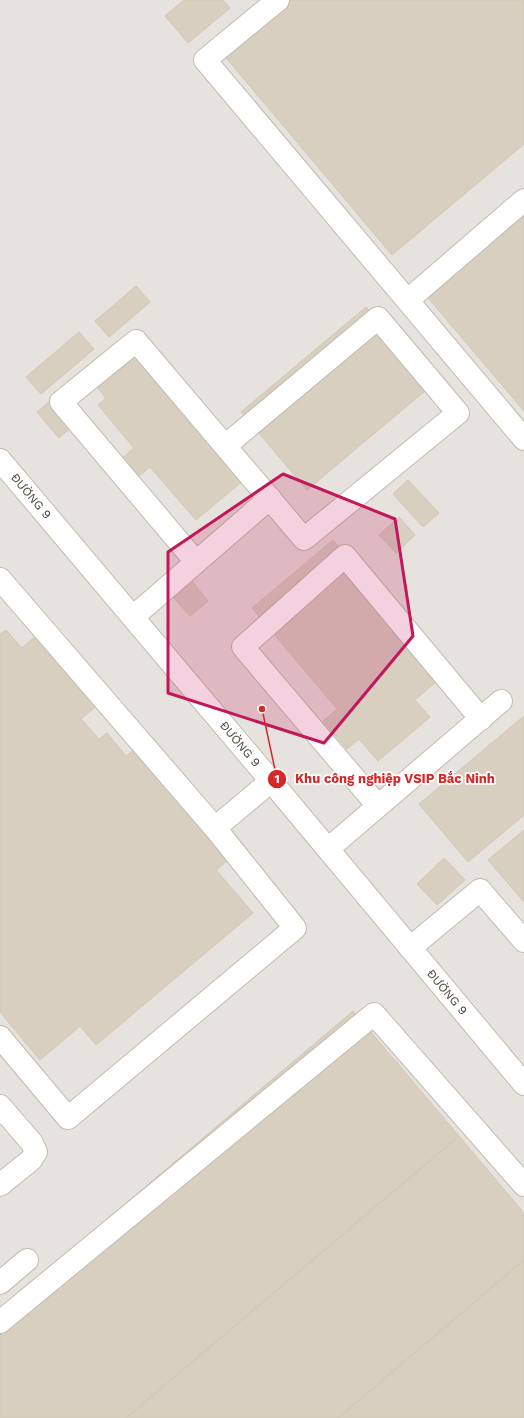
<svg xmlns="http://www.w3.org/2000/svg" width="524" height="1418" font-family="'Work Sans',sans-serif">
<rect width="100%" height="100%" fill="#f6f3ec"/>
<path fill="#e6e2dd" d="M0,0h524v1418h-524z"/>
<path fill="#d8cfc1" stroke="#d3c6b4" d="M184,0h39l7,8 -42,35 -23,-27z
M285,0h239v144l-132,111 -170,-202z
M524,209v202l-100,-118z
M136,286l14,16 -41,35 -14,-16z
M366,307l66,78 -125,105 -66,-78z
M79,332l15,17 -53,45 -15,-17z
M144,348l107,126 -55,46 -46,-53 -17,14 -16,-18 17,-15 -36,-43 8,-7 -9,-11z
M52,399l22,26 -15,13 -22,-26z
M408,480l31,33 -16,14 -30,-33z
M399,517l16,18 -19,18 -17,-18z
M333,540l113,133 -31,27 15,17 -52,44 -19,-22 -12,10 -24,-28 14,-12 -85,-101z
M192,581l16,20 -18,15 -17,-19z
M6,630l16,18 18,-16 60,71 -19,16 18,20 8,-6 19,23 12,-9 93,111 -15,12 37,43 -157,132 -16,-19 -40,34 -40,-48v-378z
M524,716v99l-56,47 -49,-58z
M524,830v72l-36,-42z
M444,858l21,22 -28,25 -20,-21z
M353,1011l106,125 -333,282h-126v-108z
M459,1136l65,77v47l-186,158h-212z
M524,1260v158h-186z"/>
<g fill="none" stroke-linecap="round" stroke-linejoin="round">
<defs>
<path id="minor" d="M278,0l-73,60 319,379
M408,300l116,-100
M0,460l271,321 253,303
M196,562l-135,-160 75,-61 168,198 154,-126 -80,-95 -153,128
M0,579l215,249 80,100 -227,190 -68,-81
M133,617l137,-119
M378,806l-135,-159 102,-91 136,163
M215,828l56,-47
M328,849l173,-148
M410,948l70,-58 44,51
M0,1106l32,37 4,9 -5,8 -31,25
M0,1283l27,-23
M0,1322l374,-308 150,171"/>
</defs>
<use href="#minor" stroke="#c2bbae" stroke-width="24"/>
<use href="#minor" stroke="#fff" stroke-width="22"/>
</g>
<path fill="#c2185b" fill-opacity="0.2" stroke="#c2185b" stroke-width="3" stroke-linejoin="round" d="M283,474l112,45 18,117 -89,107 -156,-50v-141z"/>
<g text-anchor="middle" stroke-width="3.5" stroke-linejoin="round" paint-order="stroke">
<g font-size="12" fill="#4b4439" stroke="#fff">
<text transform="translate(31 496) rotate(50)" y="4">ĐƯỜNG 9</text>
<text transform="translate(240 744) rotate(50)" y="4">ĐƯỜNG 9</text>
<text transform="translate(447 992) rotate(50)" y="4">ĐƯỜNG 9</text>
</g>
</g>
<path fill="none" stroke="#d62828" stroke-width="1.5" d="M262 709L277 779"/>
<g fill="#d62828" stroke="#fff" stroke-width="1.5">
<circle cx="262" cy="709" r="4"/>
<circle cx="277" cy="779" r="10"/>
</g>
<g font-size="12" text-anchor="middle" font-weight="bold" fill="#fff">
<text x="277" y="783">1</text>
</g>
<g font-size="13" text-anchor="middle" font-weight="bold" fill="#d62828" stroke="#fff" stroke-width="3.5" stroke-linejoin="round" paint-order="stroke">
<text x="395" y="783">Khu công nghiệp VSIP Bắc Ninh</text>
</g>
</svg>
